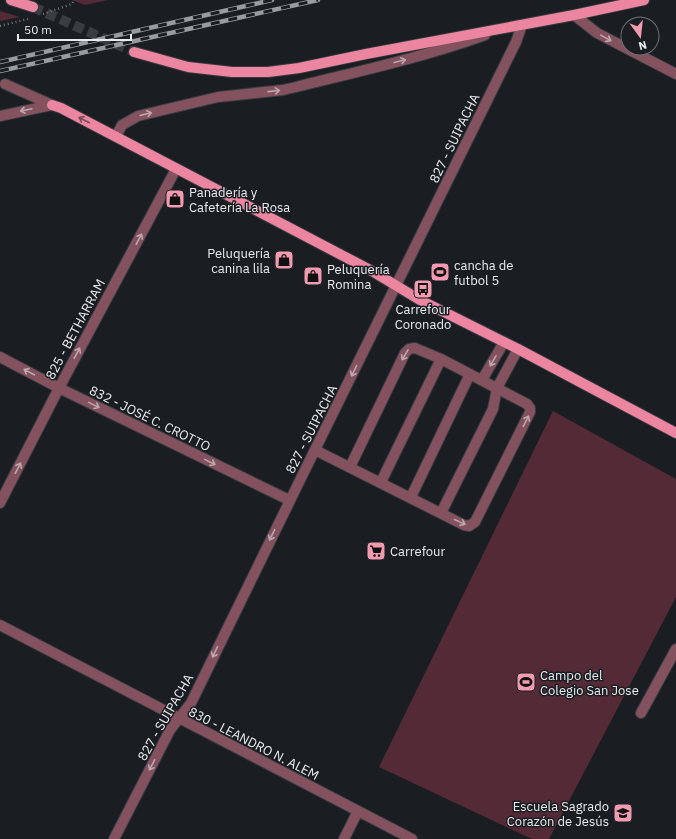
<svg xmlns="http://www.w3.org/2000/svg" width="676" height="839" font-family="'IBM Plex Sans',sans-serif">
<rect width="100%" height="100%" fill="#1a1e22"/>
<path fill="#532a35" d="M72,0h36l-23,5z
M0,11l20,6 -20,4z
M553,411l123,68v118l-127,242h-17l-153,-72z"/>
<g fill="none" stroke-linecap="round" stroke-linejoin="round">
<path stroke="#393d41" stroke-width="10" stroke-dasharray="10 5" stroke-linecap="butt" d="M33,7l101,45"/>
<defs>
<path id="minor" d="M574,15l23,18 79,41
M5,84l47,21
M0,116l52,-11
M116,136l6,-11 16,-9 80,-19 65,-7 13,-3c64,-16 128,-30 189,-52
M0,357l59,31 230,112
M482,380l22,-38
M315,450l149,75 5,1 6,-4 55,-110v-4l-3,-4 -86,-45 -26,-11 -6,1 -4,4 -55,114
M381,482l60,-123
M411,497l59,-123
M0,503l59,-115 117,-219
M441,513l52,-104 4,-21 21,-39
M0,625l412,214
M641,713l35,-64
M114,839l56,-109 21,-27c107,-221 217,-440 325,-661l6,-17
M344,839l14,-28"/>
<path id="major" d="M11,0l22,7
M134,52l54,15 44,5h36l31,-4 67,-14 208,-39 70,-15
M52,105l9,3 311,163 48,29 98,49 158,84"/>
</defs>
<use href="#minor" stroke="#373b3f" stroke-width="12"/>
<use href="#major" stroke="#373b3f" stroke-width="12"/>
<path stroke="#727579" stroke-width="2.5" stroke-dasharray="1 3" stroke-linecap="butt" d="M43,14l29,-10 2,-4
M0,26l28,-7"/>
<use href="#minor" stroke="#84525e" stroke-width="10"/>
<use href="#major" stroke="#ec859f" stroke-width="10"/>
<defs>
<path id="rail" d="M0,62l272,-62
M0,71l318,-71"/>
</defs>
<use href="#rail" stroke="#999c9f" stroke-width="4.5"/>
<use href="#rail" stroke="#1a1e22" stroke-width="3" stroke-dasharray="9" stroke-linecap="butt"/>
</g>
<defs><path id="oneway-shaft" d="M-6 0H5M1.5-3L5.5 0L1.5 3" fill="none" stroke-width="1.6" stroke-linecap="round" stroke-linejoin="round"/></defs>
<g stroke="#bca7ae">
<use href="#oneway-shaft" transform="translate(606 38) rotate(29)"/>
<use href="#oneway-shaft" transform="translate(400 61) rotate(-14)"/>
<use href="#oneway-shaft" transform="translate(274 91) rotate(-6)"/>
<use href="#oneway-shaft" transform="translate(26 110) rotate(168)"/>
<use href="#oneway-shaft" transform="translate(146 114) rotate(-14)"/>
<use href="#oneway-shaft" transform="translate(139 239) rotate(-62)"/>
<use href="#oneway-shaft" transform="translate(77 353) rotate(-62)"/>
<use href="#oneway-shaft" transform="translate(405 355) rotate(121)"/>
<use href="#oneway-shaft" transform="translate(493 361) rotate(120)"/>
<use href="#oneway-shaft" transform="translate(354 371) rotate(116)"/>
<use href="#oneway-shaft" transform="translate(29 372) rotate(-152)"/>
<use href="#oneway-shaft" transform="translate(94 405) rotate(26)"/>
<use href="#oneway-shaft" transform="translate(526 421) rotate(-63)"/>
<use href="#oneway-shaft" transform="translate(210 462) rotate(26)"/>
<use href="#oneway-shaft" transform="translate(18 468) rotate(-63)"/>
<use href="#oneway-shaft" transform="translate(460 522) rotate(25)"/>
<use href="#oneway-shaft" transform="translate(272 535) rotate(116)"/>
<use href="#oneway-shaft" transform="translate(215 652) rotate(116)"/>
<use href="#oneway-shaft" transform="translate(152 765) rotate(117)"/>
</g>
<use stroke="#784c5a" href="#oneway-shaft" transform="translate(84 120) rotate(-153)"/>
<defs>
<symbol id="shop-square" viewBox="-11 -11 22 22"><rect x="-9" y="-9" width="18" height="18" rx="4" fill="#f29aaf" stroke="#1a1e22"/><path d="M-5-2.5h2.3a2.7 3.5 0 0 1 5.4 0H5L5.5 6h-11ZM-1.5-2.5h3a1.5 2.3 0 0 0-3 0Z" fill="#111"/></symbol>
<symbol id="stadium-square" viewBox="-11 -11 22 22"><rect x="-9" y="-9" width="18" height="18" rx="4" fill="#f29aaf" stroke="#1a1e22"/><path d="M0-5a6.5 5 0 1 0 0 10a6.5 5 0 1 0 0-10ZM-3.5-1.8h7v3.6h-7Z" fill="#111"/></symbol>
<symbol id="bus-square" viewBox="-11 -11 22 22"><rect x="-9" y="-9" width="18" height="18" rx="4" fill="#f29aaf" stroke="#1a1e22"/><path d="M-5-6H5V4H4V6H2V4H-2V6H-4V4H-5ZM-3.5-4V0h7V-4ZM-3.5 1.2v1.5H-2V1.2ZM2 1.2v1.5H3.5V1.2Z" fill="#111"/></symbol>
<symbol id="supermarket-square" viewBox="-11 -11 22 22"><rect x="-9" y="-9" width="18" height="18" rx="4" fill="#f29aaf" stroke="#1a1e22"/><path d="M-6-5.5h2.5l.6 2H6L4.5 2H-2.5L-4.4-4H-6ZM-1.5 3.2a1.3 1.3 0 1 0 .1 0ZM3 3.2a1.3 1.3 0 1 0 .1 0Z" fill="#111"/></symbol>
<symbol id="school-square" viewBox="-11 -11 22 22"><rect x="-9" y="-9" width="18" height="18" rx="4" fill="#f29aaf" stroke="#1a1e22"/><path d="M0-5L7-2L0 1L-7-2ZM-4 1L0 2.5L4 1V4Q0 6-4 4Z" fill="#111"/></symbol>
</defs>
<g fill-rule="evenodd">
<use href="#shop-square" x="164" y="188" width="22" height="22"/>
<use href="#shop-square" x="273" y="249" width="22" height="22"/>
<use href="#stadium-square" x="429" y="261" width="22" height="22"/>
<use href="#shop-square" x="302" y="265" width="22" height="22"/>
<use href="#bus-square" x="412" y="278" width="22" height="22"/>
<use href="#supermarket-square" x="365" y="540" width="22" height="22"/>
<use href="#stadium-square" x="515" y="671" width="22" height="22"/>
<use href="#school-square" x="612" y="802" width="22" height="22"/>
</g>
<g text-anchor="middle" stroke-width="3" stroke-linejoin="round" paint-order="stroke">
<g font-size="13" fill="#e9ecef" stroke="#1a1e22">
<text transform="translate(454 138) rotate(-64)" y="5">827 - SUIPACHA</text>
<text transform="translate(75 329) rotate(-62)" y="5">825 - BETHARRAM</text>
<text transform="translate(150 418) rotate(26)" y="5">832 - JOSÉ C. CROTTO</text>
<text transform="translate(311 429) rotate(-63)" y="5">827 - SUIPACHA</text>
<text transform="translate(165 717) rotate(-60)" y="5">827 - SUIPACHA</text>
<text transform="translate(254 743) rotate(27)" y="5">830 - LEANDRO N. ALEM</text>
</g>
<g font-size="13" fill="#e9ecef" stroke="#1a1e22" text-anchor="start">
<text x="189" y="197">Panadería y<tspan x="189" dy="15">Cafetería La Rosa</tspan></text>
<text x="270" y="258" text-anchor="end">Peluquería<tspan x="270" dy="15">canina lila</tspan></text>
<text x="454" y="270">cancha de<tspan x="454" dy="15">futbol 5</tspan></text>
<text x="327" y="274">Peluquería<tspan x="327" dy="15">Romina</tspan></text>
<text x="423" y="314" text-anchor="middle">Carrefour<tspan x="423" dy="15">Coronado</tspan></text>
<text x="390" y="556">Carrefour</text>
<text x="540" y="680">Campo del<tspan x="540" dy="15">Colegio San Jose</tspan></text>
<text x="609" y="811" text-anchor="end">Escuela Sagrado<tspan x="609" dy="15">Corazón de Jesús</tspan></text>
</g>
</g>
<g transform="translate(640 36) rotate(165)"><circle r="19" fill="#1a1e22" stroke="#6d7074"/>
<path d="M0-3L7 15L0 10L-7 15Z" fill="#f29aaf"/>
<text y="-6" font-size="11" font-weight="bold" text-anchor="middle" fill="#e9ecef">N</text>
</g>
<path d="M18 34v6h113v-6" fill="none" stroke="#e9ecef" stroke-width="2"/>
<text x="24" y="34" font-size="12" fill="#e9ecef" stroke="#1a1e22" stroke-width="3" paint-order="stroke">50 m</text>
</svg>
